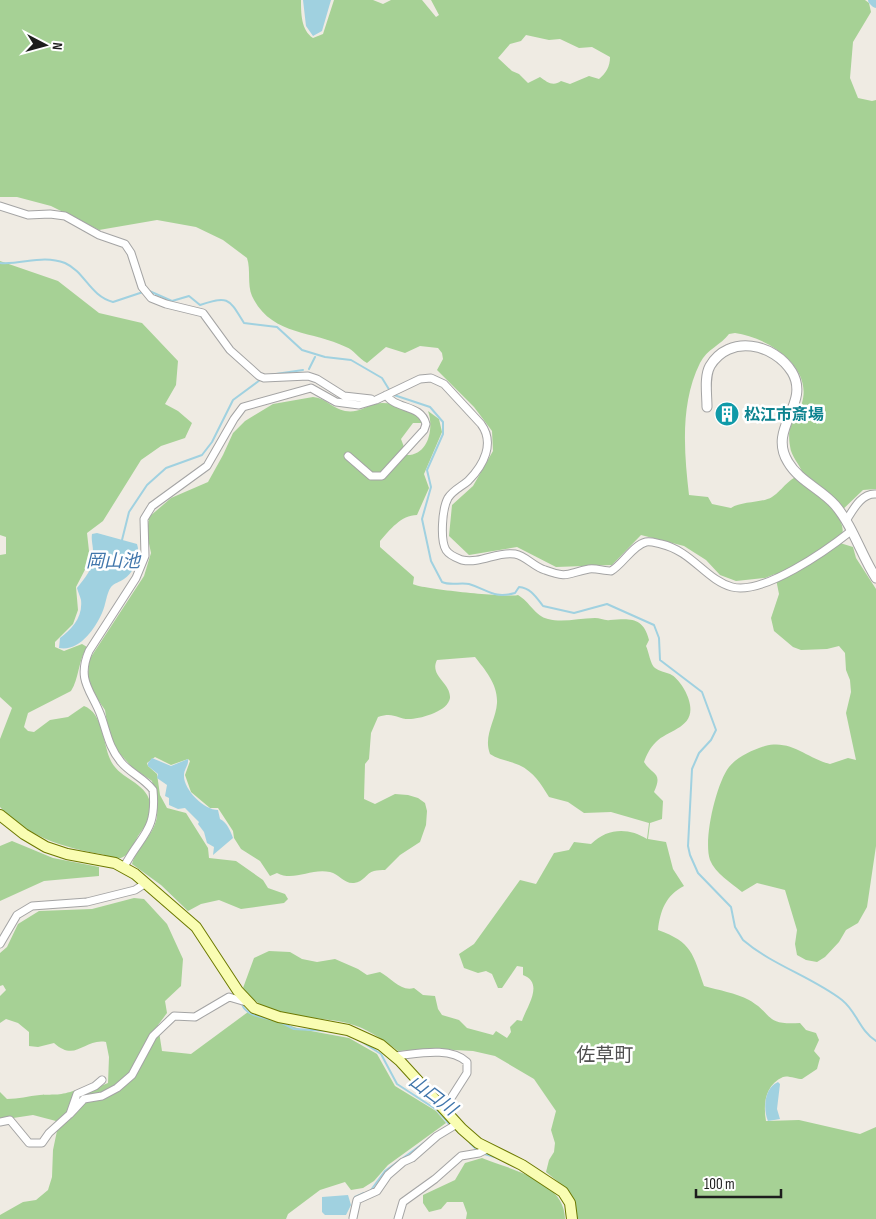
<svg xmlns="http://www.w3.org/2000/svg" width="876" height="1219" font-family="'Sofia Sans Condensed','Noto Sans JP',sans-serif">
<rect width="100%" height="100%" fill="#efebe3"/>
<path fill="#a6d195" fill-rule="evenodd" d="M0,0h301c0,13 0,30 12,38l10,-4 11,-34h39l10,4 8,-4h31l14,17 3,-2 -8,-15h434l4,3 2,9 -18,30 -3,36 8,20 14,3 4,-1v389l-13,1 -26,25c7,11 7,17 3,28l13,4 3,11 20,31v257l-9,61 -9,16 -12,7 -7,12 -14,15 -8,5 -11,-2 -9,-5 -2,-11 2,-14 -12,-40 -28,-7 -15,9c-11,-9 -27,-19 -32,-32 -7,-20 6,-76 19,-93 8,-10 23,-17 36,-21 26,-7 41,12 65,18l18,-6 8,2 -10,-47 5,-21 -1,-12 -4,-10 -1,-17 -6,-7 -12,3 -26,1 -8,-3 -19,-16 -3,-13 8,-24 -4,-20 -10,4 -29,3 -16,-6 -14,-15 -22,-14 -43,-11 -29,30 -56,2 -39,-20 -48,8 -20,-19 3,-31 21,-19 20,-35 -1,-20 -18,-24 -37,-37 6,-11 -1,-6 -4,-5 -18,-2 -15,7 -19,-6 -19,16c-9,-5 -13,-13 -21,-16 -34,-17 -75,-11 -94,-51 -5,-12 -1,-26 -5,-38l-24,-18 -27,-13 -39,-7 -58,10 -48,-24 -34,-9h-17zM526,35l23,5 11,-1 19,9 13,-1 18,10c0,10 -4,16 -11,22l-10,-3 -19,8 -9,-3c-8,6 -14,1 -21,-4l-12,6 -9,-9 -7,-3 -14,-13 12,-14 11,-3zM735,333c31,4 78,32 67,70 -5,18 -16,19 -12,43 1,11 10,18 13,28 -15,4 -19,15 -31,23 -9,6 -30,4 -41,11l-19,-4 -4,-7 -19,-2c-5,-43 -9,-92 11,-132 7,-14 21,-18 29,-29z
M0,261l58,20 41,32 43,10 36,38 -2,24 -11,19 13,7 14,12 -7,15 -24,8 -20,14 -38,61 -16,12 3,27 -14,27 2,23 -5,14 -18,18v5l9,4 18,-7 5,3c-9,14 -8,32 -16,44l-43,22 -4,14 4,4 6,1 16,-12 18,-3 16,-11c19,7 19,37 26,53 8,20 35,22 40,43 4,16 -4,22 -12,34 -4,8 -7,17 -15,21 -8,4 -14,-1 -22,-3 -40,-7 -72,-17 -101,-47v-68l12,-31 -12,-11v-142l6,-1v-17l-6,-2z
M313,397c13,1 20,12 32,14 12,2 18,-3 30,-7 14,-4 37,5 47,15v4h-9l-12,16 6,16c22,0 27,-28 21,-44l11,8 3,13 -18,42 5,14 -12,27c-16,0 -27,15 -37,26v6l34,30 -1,7c7,5 99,14 105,11 12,7 17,21 30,24 15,4 31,-1 47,-1 5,0 10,3 15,2 19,-1 33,-4 39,20l-3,6c3,6 4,18 9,22 4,3 10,4 15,6 9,4 19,21 20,31 4,23 -22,25 -34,37 -6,6 -9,12 -12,20 9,14 19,10 10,30l9,9 -1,18 -12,4 -2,16 18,3 7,27 11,17c-18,9 -24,25 -26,44 34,12 35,24 46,56 14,4 32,7 45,14 26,15 14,25 51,23l6,7 10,3 3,7 -5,11 6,7 -3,11 -15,10c-5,0 -15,-4 -19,-2 -18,8 -20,27 -17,44l33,-1 61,14 16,-7v92h-299l-2,-18 -8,-12 -21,-17 3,-12 5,-8 1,-9 -4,-13 5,-19 -22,-32 -39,-23 -22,-5 -37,-2 -38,2c-16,-12 -31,-23 -51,-28 -34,-8 -83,-3 -104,-35l11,-30 15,-7 21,1 12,7 15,3 18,-3 23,10 9,6 13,-3c11,6 21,20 34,16l9,7 12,1 3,13 4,6 17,5 8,8 26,7 3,-4 11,7 4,-6 -1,-5 7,-7 5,1c4,-13 23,-38 1,-46v-8l-6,-1 -15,22h-4l-6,-14 -6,-3 -8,2 -14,-5 -5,-14 15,-10 46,-64 16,4 18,-31 15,-3 5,-8 17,2c17,-17 39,-16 56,-5l2,-16 -38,-11 -27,1 -16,-11 -19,-5c-8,-13 -15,-25 -30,-32 -9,-4 -20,-5 -29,-11 -7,-18 6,-34 7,-51 1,-19 -12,-33 -22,-46l-38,3c-8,16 14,23 13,38 -2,13 -27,20 -39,21 -14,1 -16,-8 -33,-2l-7,16 -2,26 -4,5 -1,35 11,5 20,-10 13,1 10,3 7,5 2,8 -1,14 -6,17 -20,13 -15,15c-3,0 -8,0 -11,1 -8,2 -10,11 -20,12 -10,1 -15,-9 -24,-11 -20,-4 -36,10 -53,1l-7,3 -10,-15 -19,-12 -7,-11 -1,-7 -15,-23h-8l-19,-16 -6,-17 5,-14 -2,-2 -17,6 -16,-8 -8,6 1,3 9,8 3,21 7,13 19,5 22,35 1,10 27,3 27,19 5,8 17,6 3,5 -4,4 -43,6 -22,-9 -18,4 -13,7 -27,-26 -29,-21c5,-17 23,-30 25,-48 1,-11 -3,-24 -5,-35l-19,-13 -23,-25 -5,-33 -16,-23 -1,-13 1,-14 55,-84 7,-23 -4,-19 2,-17 22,-19 37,-16 15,-27 10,-22 12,-12 28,-17z
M12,841l41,17 46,9v9l-55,5 -44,20v-55z
M134,898l10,1 23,25 16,35 -2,27 -16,15 2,12 -9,12 4,26 29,3 57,-42 52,17 49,9 28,16 18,32 41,25 10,12 -58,42 -14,16 -11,7 -12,2 -6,-8 -25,8 -32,24 -2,5h-286v-4l23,-13 13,-2 12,-10 4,-13 1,-27 5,-24 -2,-5 -23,-6 -33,5v-28l7,7c12,0 21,-3 33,-4 16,-1 19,1 36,-5l5,4 27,-11 1,-26 -3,-15c-22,-4 -30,21 -52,1l-16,4 -9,-1v-14l-11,-9 -12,-4 -6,4v-27l6,-6 -3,-5 -3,1v-33l7,-6 11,-23 21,-13 53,-2z
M482,1158c30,12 83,23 83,61h-99l1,-6 -4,-11h-16l-6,7 -12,3 -6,-9v-8l32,-15 10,-17z"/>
<path fill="#a0d1e0" d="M303,0h28l-9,31 -9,5 -7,-10z
M97,533l40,11c4,12 -3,28 -13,35 -4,3 -10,4 -13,8 -5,7 -5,18 -9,26 -7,16 -23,39 -43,35l1,-10c12,-9 23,-21 21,-38 -1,-4 -3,-8 -4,-12 9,-12 17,-19 16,-37 0,-6 -2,-11 -1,-17z
M152,758l19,8 17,-7c1,6 -4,10 -4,16 -1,14 20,35 34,35l2,9c7,3 11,13 13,19l-20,17 1,-8 -7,-4 -3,-11 -6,-8 1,-2 -14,-14 -7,1 -9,-4v-7l-4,-2 2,-11 -10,-7 1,-4 -10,-8v-3z
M778,1082l2,2 -3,25 3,10 -12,2c-5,-12 -4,-33 10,-39z
M348,1195l3,10 -5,10h-21l-3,-3v-15z"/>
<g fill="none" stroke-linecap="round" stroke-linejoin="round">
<path stroke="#a0d1e0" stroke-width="2" d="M0,263c22,2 42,-9 65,0 20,9 25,33 48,39l30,-10
M147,290l25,11 17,-5 11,9c29,-10 29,-6 44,18l33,4 25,23 23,7 26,3 31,18 8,13
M309,369l6,-12
M269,375l34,-5
M394,395l36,12 13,15v12l-16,36 4,17 -9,32 9,42 11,21c9,4 18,0 27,2 20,6 24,15 46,9l4,-6c12,1 17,10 24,19l31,7 33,-9 47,21 5,13 1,22 42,32 14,38 -5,10 -12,13 -7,16 -4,77 2,9 8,18 33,34 4,20 8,13c29,25 69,37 99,60 15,12 17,30 34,41
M122,540l7,-28 18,-27 19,-17 36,-13 10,-13 21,-42 27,-20
M242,1004c4,12 20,13 31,16
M278,1021l16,8 35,2
M359,1040l22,14 16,30 40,26 13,15
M454,1128l9,8
M470,1143l7,7
M481,1153l17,5
M371,1190l14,-19 61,-44
M355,1197l9,-4"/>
<path stroke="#a0d1e0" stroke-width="10" d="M873,0l3,3"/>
<defs>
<path id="minor" d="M0,206l28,9 22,-1 15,2 34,19 26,9 6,9 11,34 9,11 15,6 37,9 27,37 29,26 5,2 44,-2 9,3 27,17 27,3
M348,456l23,20h11l42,-46 2,-6c-5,-20 -30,-14 -40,-29
M846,521c7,-11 15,-28 30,-27
M124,867c17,-33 33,-35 29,-77 -9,-12 -23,-17 -32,-28 -12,-14 -14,-29 -20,-46 -9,-25 -25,-35 -12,-65l47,-73 9,-22 -1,-37 8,-13 55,-40 27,-47 9,-12 68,-19 25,14 23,3 17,-5 44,-21 11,-1 13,6 37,40c14,19 3,41 -13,57 -7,6 -15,9 -20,17 -6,11 -8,42 -2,52 4,6 11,8 16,10 19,4 35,-9 53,-6 11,2 19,13 30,16 24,9 22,3 44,-1 7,-1 15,2 22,2 12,-7 22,-26 35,-29 5,-1 10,1 15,2 31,7 45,36 71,43 32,8 95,-37 119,-56
M0,944l17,-29 15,-9 55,-4 48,-12 11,-7
M395,1056c22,-2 54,-10 72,6v11l-23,36
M70,1114l14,-15 18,-3 15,-8 15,-13 21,-39 21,-20 21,1 34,-20 17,5
M0,1122l10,-2 19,23h13l7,-10 21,-19 7,-20 18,-8 7,-6
M353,1218l4,-18 20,-9 11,-16 15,-13 9,-4 25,-22 20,-12
M398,1219l5,-17 32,-23 26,-23 18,-3 8,-4"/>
<path id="tertiary" d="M707,407c0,-13 -3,-30 3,-41 19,-32 64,-23 82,6 19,32 -25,56 -4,90 11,19 33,27 47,43 18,21 26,50 41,73"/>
<path id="secondary" d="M0,815l24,19 22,13 21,7 48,9 20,11 61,53 42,64 16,17 25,9 69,13 33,15 19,16 62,68 16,14 44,22 41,27 7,11 2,16"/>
</defs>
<use href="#minor" stroke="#a4a4a4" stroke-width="9"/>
<use href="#tertiary" stroke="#a4a4a4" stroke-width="11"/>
<use href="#secondary" stroke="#6c7900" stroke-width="12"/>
<use href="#minor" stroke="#fff" stroke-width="7"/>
<use href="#tertiary" stroke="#fff" stroke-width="9"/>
<use href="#secondary" stroke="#f9fdb3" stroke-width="10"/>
</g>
<defs>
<symbol id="building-disc" viewBox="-11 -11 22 22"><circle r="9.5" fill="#0f9aa8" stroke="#fff"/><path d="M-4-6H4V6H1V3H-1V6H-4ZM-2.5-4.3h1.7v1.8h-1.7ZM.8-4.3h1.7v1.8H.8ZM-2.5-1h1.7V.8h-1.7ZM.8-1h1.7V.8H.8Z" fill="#fff"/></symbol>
</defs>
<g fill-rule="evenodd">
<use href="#building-disc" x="713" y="400" width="28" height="28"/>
</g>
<g text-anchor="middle" stroke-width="5" stroke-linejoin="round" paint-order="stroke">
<g font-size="16" font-weight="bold" fill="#0d838f" stroke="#fff" text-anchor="start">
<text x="744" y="420">松江市斎場</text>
</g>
<g font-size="18" font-style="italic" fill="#4176ab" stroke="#fff">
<text x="113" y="567">岡山池</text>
<text transform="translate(433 1095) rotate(37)" y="6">山口川</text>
</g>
<g font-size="19" fill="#505050" stroke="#fff">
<text x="605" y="1061">佐草町</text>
</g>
</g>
<g transform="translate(45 45) rotate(96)" stroke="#ffffff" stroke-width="4" paint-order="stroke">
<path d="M0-4L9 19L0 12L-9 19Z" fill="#1d1d1d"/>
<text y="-8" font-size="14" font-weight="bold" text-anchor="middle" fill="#1d1d1d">N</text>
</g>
<path d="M696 1189v8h85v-8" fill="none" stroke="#1d1d1d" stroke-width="2.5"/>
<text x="704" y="1189" font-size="15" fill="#1d1d1d" stroke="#ffffff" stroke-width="4" paint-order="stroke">100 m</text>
</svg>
